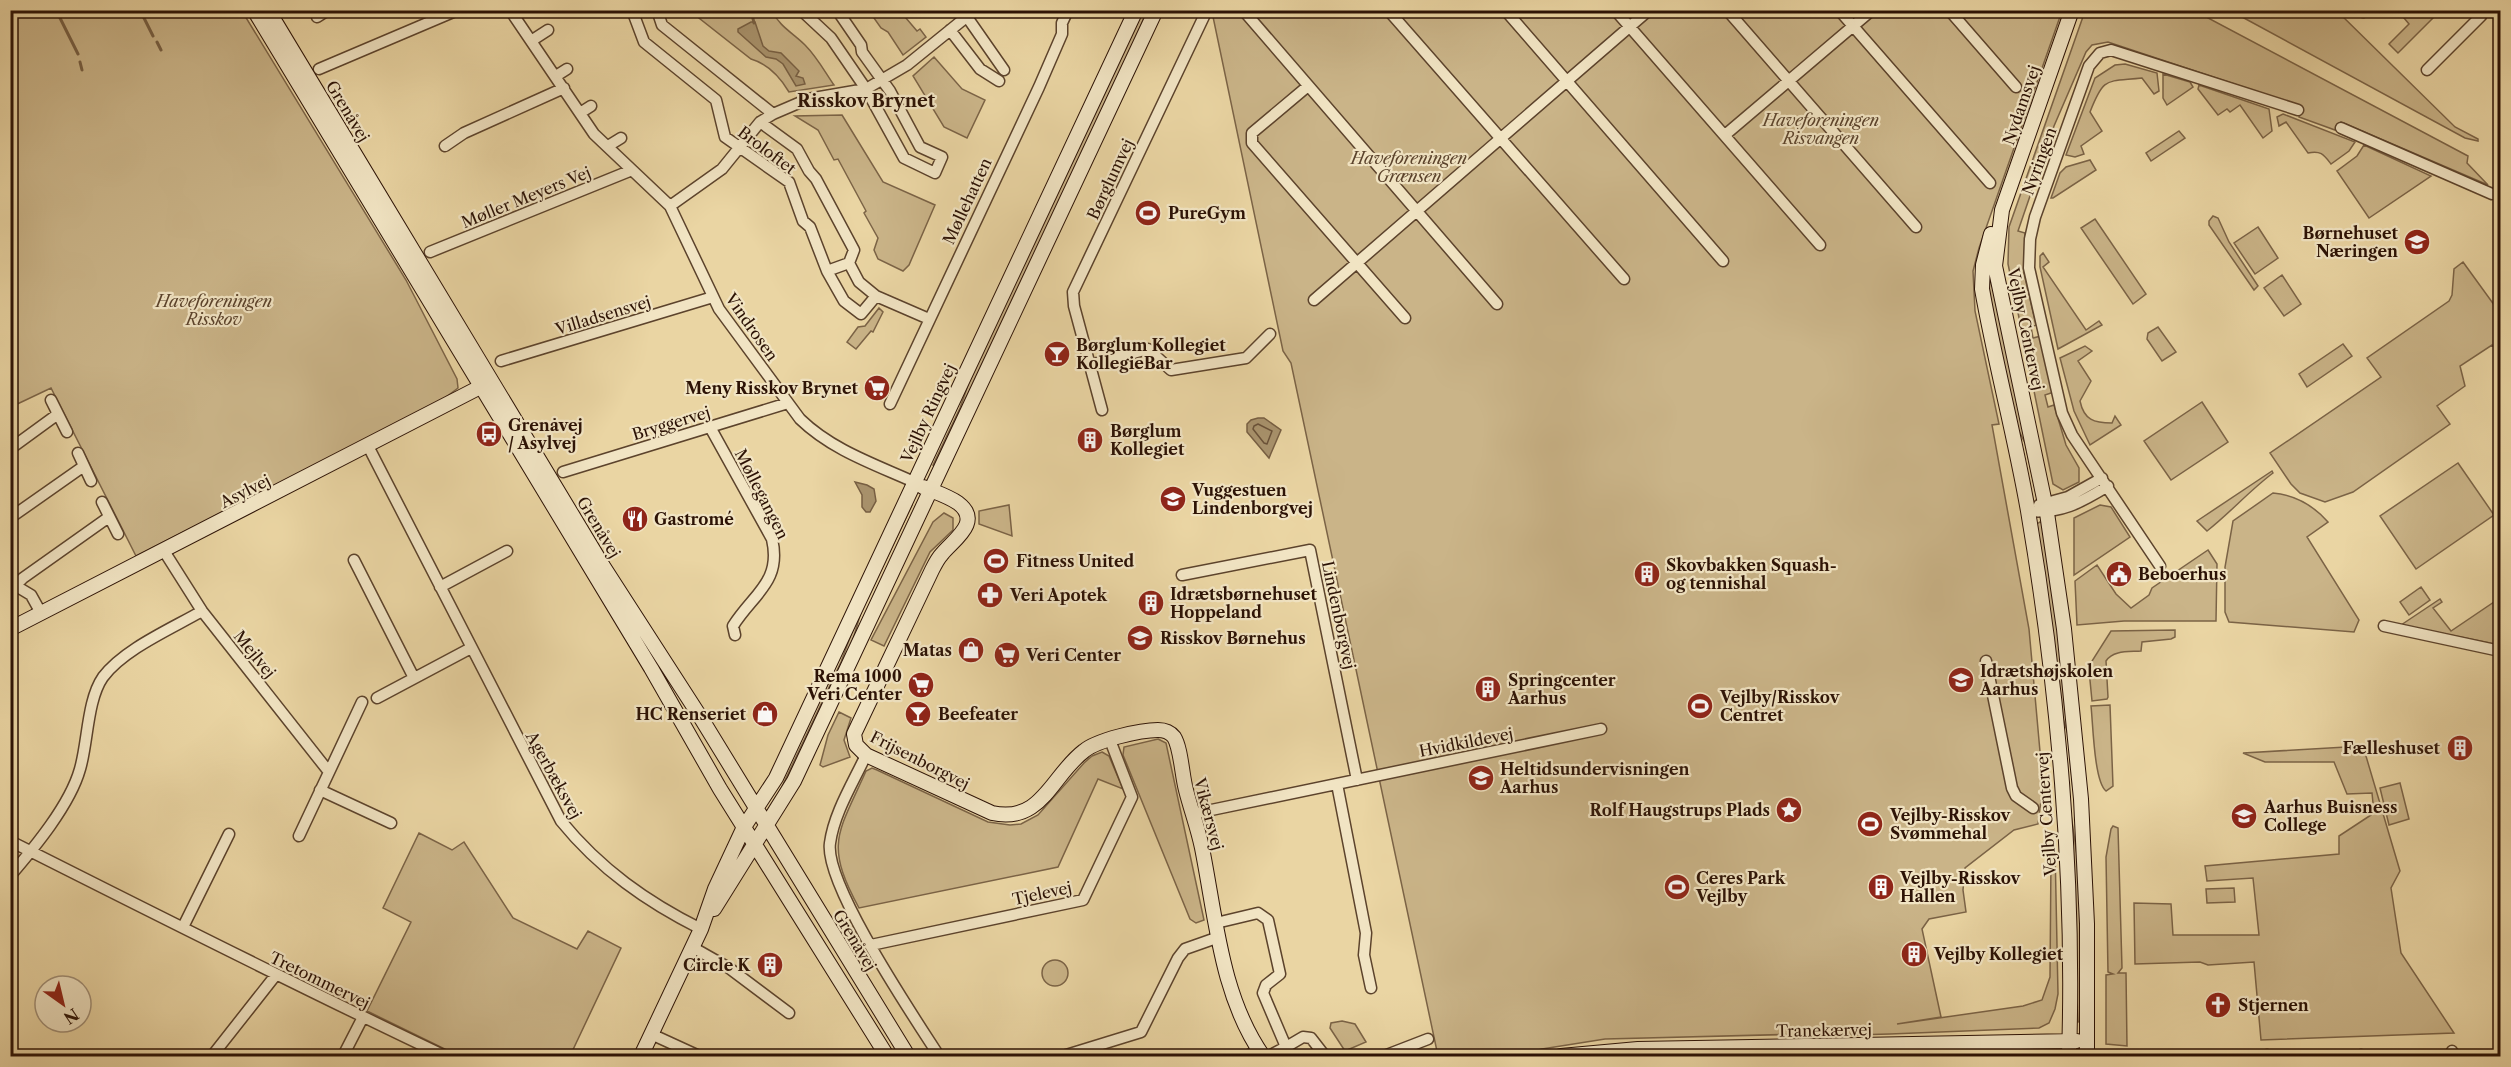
<svg xmlns="http://www.w3.org/2000/svg" width="2511" height="1067" font-family="'Libre Caslon Text',serif">
<rect width="100%" height="100%" fill="#ead5a3"/>
<filter id="stains"><feTurbulence type="fractalNoise" baseFrequency=".00333" numOctaves="4"/><feColorMatrix values="0 0 0 0 .2 0 0 0 0 .09 0 0 0 0 .02 0 0 0 .5 -.17"/></filter>
<radialGradient id="worn" r=".72"><stop offset=".6" stop-color="#630" stop-opacity="0"/><stop offset="1" stop-color="#630" stop-opacity=".3"/></radialGradient>
<path fill="#cab488" stroke="#7b6346" stroke-width="1.5" d="M1214,10l848,1 -83,237 -6,23 2,40 24,113 -7,1 37,204 14,156 -5,39 -24,6 -49,38 -2,22 3,22 -37,7 -7,10 19,88 -44,7 126,-18 19,-6 8,-23 1,-119 4,-10 3,146 -3,15 -6,14 -10,5 -149,6 -37,1 -8,-2 -240,6 -63,10 -28,7h-76l-147,-693 -8,-12 -71,-339z
M11,11h231l164,269 51,99 1,9 -20,15 -302,153 -85,-168 -40,19z
M690,11h82c8,16 21,22 33,34 12,12 20,27 29,40l-45,7c-9,-15 -21,-28 -38,-33z
M869,11h31l17,20 3,-2 6,8 -23,18 -15,-23 -7,-4z
M1142,11h5l-22,51 -189,404 -3,-1 27,-57 16,-46z
M2085,11h110l273,145 -1,7 21,22 -147,-63 -6,8 -36,-13 2,-11 -193,-64 -16,3 -6,7 -32,74 -36,105 7,2 -1,40 12,52 -5,2 2,11 8,-2 13,56 -9,3 3,12 6,-2 12,40 13,23v14l-16,8 -10,-6 -45,-220 1,-37z
M2231,11h106l118,116 23,12v2l-13,-3z
M2411,11h29l-42,42 -9,-9 20,-20 -5,-6z
M934,57l28,32 23,11 -18,38 -23,-11 -31,-51z
M2125,64l32,9 2,18 -5,3 -12,-16c-36,4 -38,-2 -52,34l12,19 -21,15 3,8 -9,3 -9,-2 29,-77 20,-13z
M2163,74l27,8 3,5 -26,18 -4,-7z
M2199,85l70,24 3,22 -9,7 -23,-33 -10,7 -3,-3 -9,6 -20,-26z
M2283,114l72,28 -6,9 -18,13c-7,-9 -10,-14 -23,-11l-22,-31 -7,4 -2,-9z
M842,115l41,67 52,23 -26,60 -6,6 -25,-12 -4,-9 4,-12 -14,-25 2,-2 -28,-52 -4,1 -16,-30 -23,-14z
M2179,131l6,7 -34,23 -5,-8z
M2364,145l67,31 -62,42 -32,-47 20,-15z
M2090,160l6,10 -43,28h-2l9,-25 6,-6z
M2213,216l5,2 11,24 29,44 -4,4 -45,-65v-4z
M2095,219l51,75 -13,10 -52,-76z
M2258,227l20,31 -23,16 -21,-31z
M1992,246l45,252 -12,-55 -7,-14 -30,-135 -2,-14z
M2043,253l6,9 -6,5 43,63 13,-9 3,4 -44,24 -18,-82v-11z
M2463,262l37,51v40l-8,-8 -32,21 5,20 -28,20 13,18 -97,68 -28,10 -25,-9 -9,-9 -21,-31 111,-76 -14,-19 82,-57 3,-6 2,-26z
M2282,275l19,29 -17,12 -20,-28z
M879,308l4,4 -10,20 -2,-1 -15,18 -9,-7 11,-15 7,-1z
M2158,327l18,25 -14,9 -15,-22 1,-6z
M2343,344l9,12 -45,31 -8,-13z
M2085,346l7,5 -14,10 13,20 -11,20c4,19 14,22 32,22l3,-7 6,9 -31,20 -16,-34 -14,-53z
M2202,402l26,40 -57,38 -27,-39z
M2458,463l36,52 -78,54 -36,-53z
M2272,471l1,2c-24,18 -43,40 -66,58l-10,-10z
M2273,493c23,2 40,12 55,29l-21,15 52,83 -5,12 -125,-10 -4,-10v-45l8,-46z
M910,504l2,1 -51,107 -11,38 -68,144 -3,-1 62,-131 20,-55z
M1009,505l3,31 -33,-12v-13z
M2100,505l11,2 19,30 -56,38v-57z
M944,513l9,5v12l-23,22 -46,94 -13,-6 62,-118z
M2040,522l3,2c15,88 26,177 30,266l-5,-56 -8,-25 -23,-185z
M2208,550l9,14 -1,57h-92l-47,4 -2,-44 22,-16 19,29 15,14 18,-13 3,-7z
M2421,587l9,13 -21,15 -9,-13z
M2440,599l2,3 -9,6 18,23 46,-31 3,4 -6,5 6,9v27l-99,-20z
M2175,630v7l-4,2 -29,3 -1,9c-12,1 -28,-1 -35,10l2,36 -1,2 -15,2 -3,-31 3,-9 19,-30z
M2110,705l3,81 -7,5c-12,-9 -13,-68 -15,-85z
M839,712l12,6 -7,22 6,17 -27,10 -3,-2 8,-30z
M1158,739l8,4 38,177 -8,3 -6,-4 -67,-164 1,-8z
M2363,746l37,125 -9,17 10,65 53,80 -193,7 -7,-78 -46,3 -8,-3 -65,2 -1,-61 37,1 2,31h86l-6,-57 -46,3 -2,-15 134,-12v-18l35,-23 -2,-20 -25,1 -13,-32h-69l-22,-9z
M1102,752l7,4 14,33 -25,-10 -40,88 -199,41c-35,-65 -21,-74 7,-137l6,-3 5,2 111,52 22,3 11,-1 17,-9 46,-52 8,-7z
M2400,783l9,36 -20,6 -9,-37z
M2070,808l11,74 1,138 -4,2z
M2113,826l5,2 4,140 -4,5h8l1,73 -21,-2v-69l7,-1 -5,-2 -2,-115 5,-28z
M419,833l33,17 12,-8 49,76 64,31 11,-18 33,17 -51,108h-111l-92,-45 44,-89 -28,-14z
M2234,888l1,14 -28,1 -1,-14z
M1042 973a13 13 0 1 1 26 0a13 13 0 1 1-26 0Z
M1342,1021l13,3 11,18 -21,9 -15,-23 1,-5z"/>
<path fill="#a9936d" stroke="#775f43" stroke-width="1.5" d="M751,22h4l8,24 6,5 12,2 18,18 -3,5 7,2 2,6 -9,2 -13,-22 -7,-5 -10,-2 -28,-25v-3z
M1258,418h6l17,12 -12,28 -22,-26v-8l4,-4z
M855,482l12,3 7,4 2,12 -6,11h-4l-4,-5v-12z"/>
<g fill="none" stroke-linecap="round" stroke-linejoin="round">
<path stroke="#6a5239" stroke-width="1.5" d="M1258,424l14,7 -5,13 -3,-1 -11,-14 1,-3z"/>
<path stroke="#775f43" stroke-width="3" d="M56,10l22,44
M140,10l13,26
M751,10l3,13
M157,42l4,8
M80,62l2,8"/>
<defs>
<path id="street" d="M510,10l84,124 76,72 49,103 81,110c32,31 74,45 114,63
M632,10l12,32 72,58 9,37 64,45 14,39 7,6 17,44 17,30 17,13 15,-18 -17,-14 -10,-19 5,-13 -38,-71 -7,-8 -12,-22 -37,-27
M657,10l5,15 111,89
M801,10l30,28 35,51 38,69 31,15 7,-16 -22,-10 -30,-56 -28,-39 -1,-7 -24,-35
M1243,10l254,294
M1388,10l236,269
M1505,10l218,251
M1615,10l205,235
M1727,10l189,217
M1839,10l151,173
M1949,10l67,77
M2363,12l1,-2
M317,17l11,-7
M967,17l37,53
M950,30l30,39 19,12
M531,41l17,-11
M319,69l139,-59
M2427,70l54,-54 -1,-6
M556,76l11,-7
M1308,86l-56,47v10l153,175
M580,113l11,-7
M2341,128l151,66
M1725,135l147,-125
M445,146l19,-13 100,-45
M608,146l13,-8
M670,206l52,-37 38,-47 13,-8 35,-15 58,-10 41,-24 68,-55
M430,252l202,-82
M827,271l22,-8
M876,296l53,23
M1314,300l335,-290
M501,361l212,-64
M1090,365l58,-16 23,21 75,-12 24,-24
M51,400l16,32
M890,404l149,-317 23,-53v-11l6,-13
M1102,410l-28,-104 -1,-14 134,-282
M710,427l62,112c10,43 -19,55 -39,87l2,9
M368,446l193,375c39,48 86,81 140,108
M10,449l48,-35
M78,453l13,28
M563,472l225,-69
M102,502l16,32
M2039,505l29,-8 34,-19
M2028,511c33,3 52,-8 80,-25
M10,518l74,-52
M164,551l38,60 127,161
M354,560l60,118
M2160,566l-88,-131 -10,-22 -33,-145 1,-29 5,-22 54,-151 11,-13 11,-3 187,60
M1182,575l128,-25 47,230
M11,583l20,12 10,18
M16,585l7,-7 86,-61
M440,587l67,-36
M2384,626l116,25
M1986,661l26,127 4,8 17,12
M377,698l94,-50
M866,755c-13,28 -32,58 -36,88 -6,41 84,174 109,213
M1337,784l29,149 -2,22 7,33
M320,790l71,33
M1192,814l409,-85
M299,836l63,-134
M10,841c145,73 289,146 435,215
M10,876c24,-28 60,-71 70,-107 8,-27 7,-69 23,-92 21,-28 68,-48 99,-66
M1216,923l42,-10 10,7 12,54 -14,11 -3,8 23,54 17,-10 8,1 14,18
M183,927l46,-93
M871,945l212,-45 49,-103 -22,-57
M692,947l37,21 60,45
M651,1034l48,22
M2452,1051v5
M2267,1055v1
M2361,1055v1
M212,1056l63,-80
M343,1056l20,-39
M1063,1056l78,-24 37,-74 7,-9 34,-12
M1247,1056l11,-6
M1269,1056l17,-9
M1384,1056l44,-17"/>
<path id="secondary" d="M254,10l397,658 69,121 167,267
M268,10l335,556 98,152 207,338
M2072,10l-70,200 -7,56 52,247 17,116 17,170 6,125v132
M1991,234l-8,31 -1,24c13,74 33,147 46,222 30,176 47,367 41,545
M923,487c12,5 25,9 35,16 25,19 -5,37 -16,51 -4,4 -7,10 -10,16l-78,164 2,11 10,10 126,58c50,11 59,-37 92,-62 13,-11 56,-21 74,-21 6,0 12,2 16,7 7,11 8,39 12,53 5,20 12,38 16,58 14,70 19,148 61,208
M10,629l478,-246
M714,909l80,-128 362,-771
M641,1056l60,-127 14,-40 29,-62 32,-49 360,-768
M1561,1056l77,-7 439,-8"/>
</defs>
<use href="#street" stroke="#5c432c" stroke-width="13"/>
<use href="#secondary" stroke="#2c1205" stroke-width="16"/>
<use href="#street" stroke="#f1e4c3" stroke-width="10"/>
<use href="#secondary" stroke="#f1e4c3" stroke-width="14"/>
</g>
<defs>
<symbol id="stadium-disc" viewBox="-11 -11 22 22"><circle r="9.5" fill="#8f2418" stroke="#f1e4c3"/><path d="M0-5a6.5 5 0 1 0 0 10a6.5 5 0 1 0 0-10ZM-3.5-1.8h7v3.6h-7Z" fill="#fff"/></symbol>
<symbol id="school-disc" viewBox="-11 -11 22 22"><circle r="9.5" fill="#8f2418" stroke="#f1e4c3"/><path d="M0-5L7-2L0 1L-7-2ZM-4 1L0 2.5L4 1V4Q0 6-4 4Z" fill="#fff"/></symbol>
<symbol id="bar-disc" viewBox="-11 -11 22 22"><circle r="9.5" fill="#8f2418" stroke="#f1e4c3"/><path d="M-6-5H6L.8 .8V4.5H3.5V6h-7V4.5H-.8V.8Z" fill="#fff"/></symbol>
<symbol id="supermarket-disc" viewBox="-11 -11 22 22"><circle r="9.5" fill="#8f2418" stroke="#f1e4c3"/><path d="M-6-5.5h2.5l.6 2H6L4.5 2H-2.5L-4.4-4H-6ZM-1.5 3.2a1.3 1.3 0 1 0 .1 0ZM3 3.2a1.3 1.3 0 1 0 .1 0Z" fill="#fff"/></symbol>
<symbol id="bus-disc" viewBox="-11 -11 22 22"><circle r="9.5" fill="#8f2418" stroke="#f1e4c3"/><path d="M-5-6H5V4H4V6H2V4H-2V6H-4V4H-5ZM-3.5-4V0h7V-4ZM-3.5 1.2v1.5H-2V1.2ZM2 1.2v1.5H3.5V1.2Z" fill="#fff"/></symbol>
<symbol id="building-disc" viewBox="-11 -11 22 22"><circle r="9.5" fill="#8f2418" stroke="#f1e4c3"/><path d="M-4-6H4V6H1V3H-1V6H-4ZM-2.5-4.3h1.7v1.8h-1.7ZM.8-4.3h1.7v1.8H.8ZM-2.5-1h1.7V.8h-1.7ZM.8-1h1.7V.8H.8Z" fill="#fff"/></symbol>
<symbol id="restaurant-disc" viewBox="-11 -11 22 22"><circle r="9.5" fill="#8f2418" stroke="#f1e4c3"/><path d="M-5-6h1v4h1v-4h1v4h1v-4h1v5L-1.5 .5V6h-2V.5L-5-1ZM5-6V6H3V1.5H1.5Q1.5-4 5-6Z" fill="#fff"/></symbol>
<symbol id="civic-disc" viewBox="-11 -11 22 22"><circle r="9.5" fill="#8f2418" stroke="#f1e4c3"/><path d="M-.6-6.5H3V-4.5H.6V-3L4-1V1h2V6H-6V1h2V-1L-.6-3ZM-1.2 2.5V6h2.4V2.5Z" fill="#fff"/></symbol>
<symbol id="pharmacy-disc" viewBox="-11 -11 22 22"><circle r="9.5" fill="#8f2418" stroke="#f1e4c3"/><path d="M-2-6h4v4h4v4h-4v4h-4v-4h-4v-4h4Z" fill="#fff"/></symbol>
<symbol id="shop-disc" viewBox="-11 -11 22 22"><circle r="9.5" fill="#8f2418" stroke="#f1e4c3"/><path d="M-5-2.5h2.3a2.7 3.5 0 0 1 5.4 0H5L5.5 6h-11ZM-1.5-2.5h3a1.5 2.3 0 0 0-3 0Z" fill="#fff"/></symbol>
<symbol id="sight-disc" viewBox="-11 -11 22 22"><circle r="9.5" fill="#8f2418" stroke="#f1e4c3"/><path d="M0-6L1.8-2.2L6-1.7L2.9 1.2L3.7 5.4L0 3.3L-3.7 5.4L-2.9 1.2L-6-1.7L-1.8-2.2Z" fill="#fff"/></symbol>
<symbol id="university-disc" viewBox="-11 -11 22 22"><circle r="9.5" fill="#8f2418" stroke="#f1e4c3"/><path d="M0-5L7-2L0 1L-7-2ZM-4 1L0 2.5L4 1V4Q0 6-4 4Z" fill="#fff"/></symbol>
<symbol id="church-disc" viewBox="-11 -11 22 22"><circle r="9.5" fill="#8f2418" stroke="#f1e4c3"/><path d="M-1.2-6h2.4v3.5h3.3v2.4h-3.3V6h-2.4V-.1h-3.3v-2.4h3.3Z" fill="#fff"/></symbol>
</defs>
<g fill-rule="evenodd">
<use href="#stadium-disc" x="1133" y="198" width="30" height="30"/>
<use href="#school-disc" x="2402" y="227" width="30" height="30"/>
<use href="#bar-disc" x="1042" y="339" width="30" height="30"/>
<use href="#supermarket-disc" x="862" y="373" width="30" height="30"/>
<use href="#bus-disc" x="474" y="419" width="30" height="30"/>
<use href="#building-disc" x="1075" y="425" width="30" height="30"/>
<use href="#school-disc" x="1158" y="484" width="30" height="30"/>
<use href="#restaurant-disc" x="620" y="504" width="30" height="30"/>
<use href="#stadium-disc" x="981" y="546" width="30" height="30"/>
<use href="#building-disc" x="1632" y="559" width="30" height="30"/>
<use href="#civic-disc" x="2104" y="559" width="30" height="30"/>
<use href="#pharmacy-disc" x="975" y="580" width="30" height="30"/>
<use href="#building-disc" x="1136" y="588" width="30" height="30"/>
<use href="#school-disc" x="1125" y="623" width="30" height="30"/>
<use href="#shop-disc" x="956" y="635" width="30" height="30"/>
<use href="#supermarket-disc" x="992" y="640" width="30" height="30"/>
<use href="#school-disc" x="1946" y="665" width="30" height="30"/>
<use href="#supermarket-disc" x="906" y="670" width="30" height="30"/>
<use href="#building-disc" x="1473" y="674" width="30" height="30"/>
<use href="#stadium-disc" x="1685" y="691" width="30" height="30"/>
<use href="#shop-disc" x="750" y="699" width="30" height="30"/>
<use href="#bar-disc" x="903" y="699" width="30" height="30"/>
<use href="#building-disc" x="2445" y="733" width="30" height="30"/>
<use href="#school-disc" x="1466" y="763" width="30" height="30"/>
<use href="#sight-disc" x="1774" y="795" width="30" height="30"/>
<use href="#university-disc" x="2229" y="801" width="30" height="30"/>
<use href="#stadium-disc" x="1855" y="809" width="30" height="30"/>
<use href="#stadium-disc" x="1662" y="872" width="30" height="30"/>
<use href="#building-disc" x="1866" y="872" width="30" height="30"/>
<use href="#building-disc" x="1899" y="939" width="30" height="30"/>
<use href="#building-disc" x="755" y="950" width="30" height="30"/>
<use href="#church-disc" x="2203" y="990" width="30" height="30"/>
</g>
<g text-anchor="middle" stroke-width="4.5" stroke-linejoin="round" paint-order="stroke">
<g font-size="16" fill="#2c1205" stroke="#f1e4c3">
<text transform="translate(2021 105) rotate(-71)" y="6">Nydamsvej</text>
<text transform="translate(348 111) rotate(59)" y="6">Grenåvej</text>
<text transform="translate(767 150) rotate(37)" y="6">Broloftet</text>
<text transform="translate(2039 161) rotate(-70)" y="6">Nyringen</text>
<text transform="translate(1110 179) rotate(-65)" y="6">Børglumvej</text>
<text transform="translate(526 197) rotate(-22)" y="6">Møller Meyers Vej</text>
<text transform="translate(967 201) rotate(-65)" y="6">Møllehatten</text>
<text transform="translate(603 315) rotate(-17)" y="6">Villadsensvej</text>
<text transform="translate(752 327) rotate(55)" y="6">Vindrosen</text>
<text transform="translate(2026 329) rotate(78)" y="6">Vejlby Centervej</text>
<text transform="translate(928 413) rotate(-65)" y="6">Vejlby Ringvej</text>
<text transform="translate(671 423) rotate(-17)" y="6">Bryggervej</text>
<text transform="translate(245 491) rotate(-27)" y="6">Asylvej</text>
<text transform="translate(762 494) rotate(63)" y="6">Møllegangen</text>
<text transform="translate(599 527) rotate(59)" y="6">Grenåvej</text>
<text transform="translate(1339 615) rotate(78)" y="6">Lindenborgvej</text>
<text transform="translate(255 654) rotate(51)" y="6">Mejlvej</text>
<text transform="translate(1466 742) rotate(-11)" y="6">Hvidkildevej</text>
<text transform="translate(920 760) rotate(27)" y="6">Frijsenborgvej</text>
<text transform="translate(554 775) rotate(61)" y="6">Agerbæksvej</text>
<text transform="translate(1209 814) rotate(75)" y="6">Vikærsvej</text>
<text transform="translate(2046 814) rotate(-94)" y="6">Vejlby Centervej</text>
<text transform="translate(1042 893) rotate(-12)" y="6">Tjelevej</text>
<text transform="translate(855 940) rotate(59)" y="6">Grenåvej</text>
<text transform="translate(320 980) rotate(26)" y="6">Tretommervej</text>
<text transform="translate(1824 1030) rotate(-1)" y="6">Tranekærvej</text>
</g>
<g font-size="16" font-style="italic" fill="#5b432c" stroke="#f1e4c3">
<text x="1821" y="126">Haveforeningen<tspan x="1821" dy="18">Risvangen</tspan></text>
<text x="1409" y="164">Haveforeningen<tspan x="1409" dy="18">Grænsen</tspan></text>
<text x="214" y="307">Haveforeningen<tspan x="214" dy="18">Risskov</tspan></text>
</g>
<g font-size="16" font-weight="bold" fill="#2c1205" stroke="#f1e4c3" text-anchor="start">
<text x="1168" y="219">PureGym</text>
<text x="2398" y="239" text-anchor="end">Børnehuset<tspan x="2398" dy="18">Næringen</tspan></text>
<text x="1076" y="351">Børglum Kollegiet<tspan x="1076" dy="18">KollegieBar</tspan></text>
<text x="858" y="394" text-anchor="end">Meny Risskov Brynet</text>
<text x="508" y="431">Grenåvej<tspan x="508" dy="18">/ Asylvej</tspan></text>
<text x="1110" y="437">Børglum<tspan x="1110" dy="18">Kollegiet</tspan></text>
<text x="1192" y="496">Vuggestuen<tspan x="1192" dy="18">Lindenborgvej</tspan></text>
<text x="654" y="525">Gastromé</text>
<text x="1016" y="567">Fitness United</text>
<text x="1666" y="571">Skovbakken Squash-<tspan x="1666" dy="18">og tennishal</tspan></text>
<text x="2138" y="580">Beboerhus</text>
<text x="1170" y="600">Idrætsbørnehuset<tspan x="1170" dy="18">Hoppeland</tspan></text>
<text x="1010" y="601">Veri Apotek</text>
<text x="1160" y="644">Risskov Børnehus</text>
<text x="952" y="656" text-anchor="end">Matas</text>
<text x="1026" y="661">Veri Center</text>
<text x="1980" y="677">Idrætshøjskolen<tspan x="1980" dy="18">Aarhus</tspan></text>
<text x="902" y="682" text-anchor="end">Rema 1000<tspan x="902" dy="18">Veri Center</tspan></text>
<text x="1508" y="686">Springcenter<tspan x="1508" dy="18">Aarhus</tspan></text>
<text x="1720" y="703">Vejlby/Risskov<tspan x="1720" dy="18">Centret</tspan></text>
<text x="746" y="720" text-anchor="end">HC Renseriet</text>
<text x="938" y="720">Beefeater</text>
<text x="2440" y="754" text-anchor="end">Fælleshuset</text>
<text x="1500" y="775">Heltidsundervisningen<tspan x="1500" dy="18">Aarhus</tspan></text>
<text x="2264" y="813">Aarhus Buisness<tspan x="2264" dy="18">College</tspan></text>
<text x="1770" y="816" text-anchor="end">Rolf Haugstrups Plads</text>
<text x="1890" y="821">Vejlby-Risskov<tspan x="1890" dy="18">Svømmehal</tspan></text>
<text x="1696" y="884">Ceres Park<tspan x="1696" dy="18">Vejlby</tspan></text>
<text x="1900" y="884">Vejlby-Risskov<tspan x="1900" dy="18">Hallen</tspan></text>
<text x="1934" y="960">Vejlby Kollegiet</text>
<text x="750" y="971" text-anchor="end">Circle K</text>
<text x="2238" y="1011">Stjernen</text>
</g>
<g font-size="18" font-weight="bold" fill="#2c1205" stroke="#f1e4c3">
<text x="866" y="107">Risskov Brynet</text>
</g>
</g>
<rect width="2511" height="1067" fill="none" stroke="#ead5a3" stroke-width="36"/>
<rect x="12" y="12" width="2487" height="1043" fill="none" stroke="#2c1205" stroke-width="3"/>
<rect x="18" y="18" width="2475" height="1031" fill="none" stroke="#2c1205" stroke-width="1.5"/>
<g transform="translate(63 1004) rotate(146)"><circle r="28" fill="#f1e4c3" stroke="#a29077" stroke-width="1.5"/>
<path d="M0-4.5L10 22L0 15L-10 22Z" fill="#8f2418"/>
<text y="-9" font-size="16" font-weight="bold" text-anchor="middle" fill="#2c1205">N</text>
</g>
<rect width="100%" height="100%" filter="url(#stains)"/>
<rect width="100%" height="100%" fill="url(#worn)"/>
</svg>
